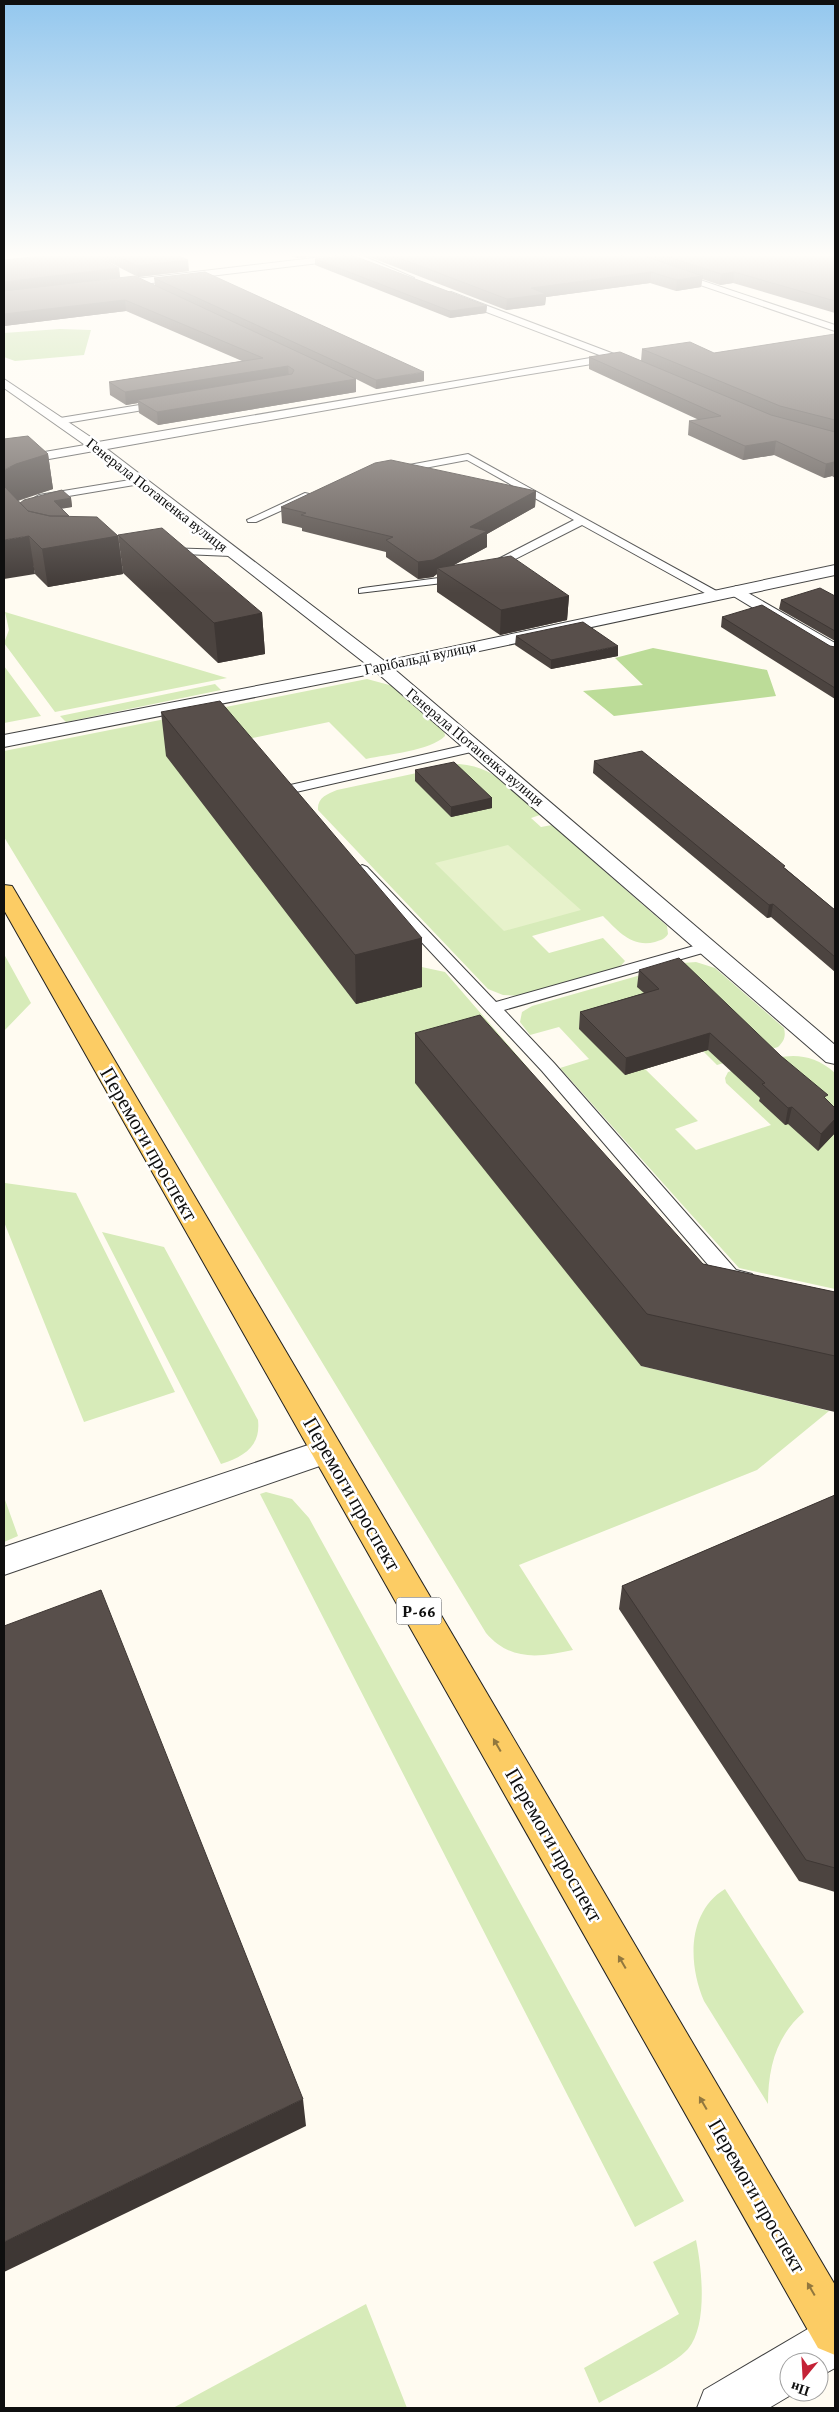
<svg xmlns="http://www.w3.org/2000/svg" width="839" height="2412" font-family="'Crimson Pro',serif">
<rect width="100%" height="100%" fill="#fffbf1"/>
<path fill="#d7ebb9" d="M5,612l222,66 -172,34 -51,-69 5,-13z
M4,666l37,50 -37,7z
M367,679l26,7 51,44 1,6c-15,15 -57,18 -79,23l-37,-37 -162,34 236,207 42,9 84,97 112,297 188,45 -72,59 -238,95 54,85c-33,7 -62,12 -87,-17l-482,-796v-86z
M215,684l6,6 -155,32 -6,-6z
M459,764c37,3 55,27 81,51l-9,3 10,9 11,-2 115,101 1,8c-3,5 -7,6 -13,8 -23,6 -37,-11 -52,-26l-71,20 17,17 54,-15 22,23 -7,8 -96,27 -19,-1 -15,-6 -170,-179c-1,-12 9,-16 19,-20z
M4,954l27,49 -27,28z
M696,962l19,6 69,60c2,9 0,13 -6,19l-61,18 -14,-14 -58,18 53,52 -23,8 21,21 75,-25 -45,-42 -1,-5 3,-6c40,-11 72,-30 107,1v216l-96,-21 -179,-200 29,-9 -30,-32 -29,8 -10,-13 2,-10 10,-6 151,-43z
M5,1183l71,10 99,199 -91,30 -80,-200z
M102,1232l62,15 94,173c3,26 -14,37 -37,44z
M266,1492l26,7 17,19 375,683 -49,26 -373,-729 -2,-4z
M4,1497l14,39 -14,6z
M725,1889l79,123c-28,24 -36,56 -36,92l-64,-103c-16,-37 -17,-89 21,-112z
M696,2240c6,29 12,85 -8,109 -14,16 -69,42 -89,54l-15,-35 95,-54 -26,-52z
M366,2304l41,104h-234z"/>
<path fill="#bcdc98" d="M60,329l31,1 -7,25 -69,6 -11,-4v-24z
M653,648l114,22 9,26 -162,20 -31,-25 60,-6 -28,-27z"/>
<path fill="#e7f2cb" d="M508,845l73,65 -77,21 -69,-68z"/>
<g fill="none" stroke-linecap="round" stroke-linejoin="round">
<defs>
<path id="service" d="M164,401l3,1v4l-107,18 -5,-3 5,-3z
M468,454l252,139 2,2 -2,2h-8l-130,-72 -106,54 -117,14v-4l4,-1 106,-14 105,-54 -107,-60 -74,14 -5,-3 5,-3z
M142,478l4,1v4l-107,18 -5,-3 5,-3z
M305,493l4,1v4l-53,24h-8l-1,-2z
M163,548l68,2 5,3 -5,3 -72,-3v-4z
M475,743l7,4 -2,3 -184,42 10,12 -7,4 -5,-1 -15,-17 7,-4z
M362,865l5,2 129,135 205,-58h12l2,3 -2,3 -209,60 50,53 182,207 16,4 4,5 -4,5 -7,2 -23,-5 -180,-210 -185,-198 -3,-3z"/>
<path id="minor" d="M331,256h32l51,22 -8,2 -53,-21 -243,29 -5,-3 5,-3z
M615,256h13l207,69v6z
M451,292l171,65 -6,3 -109,18 -400,71 280,214 448,382v19l-9,-2 -451,-391 -281,-220 -90,16v-8l81,-14 -81,-57v-9l94,63 504,-86 -155,-59v-4z
M736,586l99,57v12l-6,-1 -99,-60 -2,-3z
M326,1439l11,3 5,9 -5,9 -333,115v-28z"/>
<path id="tertiary" d="M835,565v10l-454,97 -377,75v-12l377,-73z
M835,2316v52l-16,9v-15h-30v30h7l-27,16h-72l7,-18 114,-67z"/>
<path id="primary" d="M4,885l8,1 3,5 820,1394v70l-17,-7 -814,-1438z"/>
</defs>
<use href="#service" stroke="#424242" stroke-width="2"/>
<use href="#minor" stroke="#424242" stroke-width="2"/>
<use href="#tertiary" stroke="#424242" stroke-width="2"/>
<use href="#primary" stroke="#202020" stroke-width="2"/>
<use href="#service" fill="#fff" fill-rule="evenodd"/>
<use href="#minor" fill="#fff" fill-rule="evenodd"/>
<use href="#tertiary" fill="#fff" fill-rule="evenodd"/>
<use href="#primary" fill="#fccc64" fill-rule="evenodd"/>
</g>
<path fill="#4c4440" d="M97,256h81l11,15 -51,6z
M290,256h28l-21,2z
M367,256h468v57l-102,-30 -13,2 -18,-6 -1,8 -25,4 -26,-8 -104,14 -1,8 -39,5z
M315,259l172,47 -1,7 -36,5 -135,-53z
M4,260l115,8 1,10 35,7 -1,-7 270,103 -48,8 -20,-10v13l-198,33 -19,-12 -1,-10 -12,2 -16,-10 -1,-13 133,-21 -116,-50 -122,15z
M835,334v144l-3,-2 -8,2 -50,-23 -31,5 -55,-25 1,-14 10,-1 -110,-51v-12l52,4 1,-12 72,4z
M4,439l44,15 5,35 -35,12 2,2 51,-5 1,9 -11,1 8,8 49,20 5,38 -75,13 -13,-13z
M536,491l-1,16 -48,27v13l-33,18 115,31 -2,24 -67,15 -63,-43v-18l-4,3 -15,2 -32,-22v-5l-84,-21v-3l-20,-5 -1,-16z
M118,535l144,78 3,41 -47,9 -95,-90z
M835,596v45l-56,-32 2,-9z
M722,617l108,29 5,1v52l-114,-72z
M516,636l102,20 -67,13 -36,-24z
M161,712l261,226v49l-66,17 -190,-248z
M594,761l191,107 50,42v62l-64,-55 -4,1 -174,-145z
M415,770l77,28v10l-41,9 -36,-36z
M639,970l142,86 54,52v25l-17,18 -30,-27 -3,1 -26,-24 1,-3 -52,-48 -83,25 -46,-46 1,-17 64,-19 -7,-6z
M415,1033l288,231 132,28v120l-194,-46 -226,-283z
M835,1495v397l-36,-11 -180,-272 3,-23z"/>
<path fill="#3e3734" d="M296,256h22l-21,2z
M188,260l1,11 -51,6 -1,-11z
M119,268l1,11 -116,14v-11z
M651,272l-1,11 -104,14 -1,8 -39,5 1,-11 24,-11z
M734,272l-1,11 -13,2 1,-11z
M703,276l-2,11 -25,4 1,-11z
M125,300l1,11 -122,15v-12z
M487,306l-1,7 -36,5v-7z
M288,366l1,12 -152,22 1,3 -12,2 -1,-13z
M424,372v9l-48,8v-9z
M356,379v13l-198,33 -1,-13z
M776,441l-2,14 -31,5 2,-14z
M48,454l5,35 -32,10 -14,8 -3,-6v-31l12,-6z
M834,462l-2,14 -8,2 2,-14z
M536,491l-1,16 -48,27v13l-44,24 -6,-3v6l-4,3 -15,2v-17l52,-35z
M71,498l1,9 -17,3 -1,-9z
M29,536l6,38 -31,5v-39z
M118,536l5,38 -75,13 -6,-38z
M569,596l-2,24 -67,15 1,-25z
M262,613l3,41 -47,9 -4,-40z
M618,646v10l-67,13v-9z
M492,798v10l-41,9v-10z
M773,904l-2,13 -4,1 2,-13z
M422,938v49l-66,17 -1,-49z
M710,1033l-2,17 -83,25 1,-17z
M792,1107l-4,17 -3,1 3,-17z
M835,1119v14l-17,18 3,-17z
M303,2099l3,27 -302,146v-30z"/>
<path fill="#584f4b" stroke="#3e3734" d="M43,256h53l23,12 -115,14v-22z
M117,256h61l10,4 -51,6z
M344,256h10l133,50 -37,5 -135,-52z
M394,256h250l59,20 -26,4 -26,-8 -120,16 15,6 -39,5z
M666,256h169v45l-101,-29 -13,2z
M205,272l219,100 -48,8 -222,-102z
M135,276l221,103 -199,33 -20,-12 155,-26 2,-4 -6,-4 -163,26 -16,-10 154,-24 -138,-58 -121,14v-23z
M835,334v86l-55,-14 -138,-57 48,-7 24,11z
M620,352l151,63 64,17v31l-1,-1 -8,2 -50,-23 -31,5 -56,-25 32,-5 -132,-59z
M28,436l20,18 -32,10 -12,6v-31z
M391,460l145,31 -66,36 17,4 -54,29 -15,2 -32,-22 7,-3 -92,-22 5,-2 -25,-6 94,-44z
M4,486l24,25 22,5 47,1 21,19 -76,13 -13,-13 -25,4z
M62,490l9,8 -17,3 15,15h-19l-22,-5 -8,-8 4,-3z
M162,528l100,85 -48,10 -96,-88z
M511,556l58,40 -68,14 -64,-42z
M820,588l15,8v35l-54,-31z
M762,605l68,41 5,1v41l-113,-71z
M583,622l35,24 -67,14 -35,-24z
M220,701l202,237 -67,17 -194,-243z
M642,751l143,115 -2,1 52,43v47l-62,-53 -4,1 -175,-144z
M454,762l38,36 -41,9 -36,-37z
M679,958l102,98 47,39 -4,2 11,11v11l-14,15 -29,-27 -4,1 -26,-24 3,-1 -55,-50 -84,25 -46,-46 79,-23 -20,-19z
M480,1015l223,249 132,28v64l-188,-42 -232,-281z
M835,1495v373l-29,-8 -184,-274z
M101,1590l202,509 -299,143v-616z"/>
<defs><path id="oneway-solid" d="M-6-.8H1V-3.2L6.5 0L1 3.2V.8H-6Z" transform="scale(1.25)"/></defs>
<g fill="#91773e">
<use href="#oneway-solid" transform="translate(497 1745) rotate(-120)"/>
<use href="#oneway-solid" transform="translate(622 1962) rotate(-120)"/>
<use href="#oneway-solid" transform="translate(703 2103) rotate(-120)"/>
<use href="#oneway-solid" transform="translate(811 2289) rotate(-120)"/>
</g>
<linearGradient id="sky" x2="0" y2="1"><stop stop-color="#93c7ee"/><stop offset="0.43" stop-color="#fffdf9"/><stop offset="1" stop-color="#fffdf9" stop-opacity="0"/></linearGradient>
<rect width="839" height="593" fill="url(#sky)"/>
<g text-anchor="middle" stroke-width="5" stroke-linejoin="round" paint-order="stroke">
<g font-size="15" fill="#0f0f0f" stroke="#fff">
<text transform="translate(157 495) rotate(38)" y="5">Генерала Потапенка вулиця</text>
<text transform="translate(420 658) rotate(-12)" y="5">Гарібальді вулиця</text>
<text transform="translate(475 747) rotate(40)" y="5">Генерала Потапенка вулиця</text>
</g>
<rect fill="#fff" stroke="#575757" stroke-width="1" x="396.5" y="1597.5" width="45" height="27" rx="4"/>
<g font-size="16" font-weight="bold" fill="#0f0f0f">
<text x="419" y="1617">Р-66</text>
</g>
<g font-size="21" fill="#0f0f0f" stroke="#fff">
<text transform="translate(149 1144) rotate(60)" y="7">Перемоги проспект</text>
<text transform="translate(352 1494) rotate(60)" y="7">Перемоги проспект</text>
<text transform="translate(554 1845) rotate(60)" y="7">Перемоги проспект</text>
<text transform="translate(757 2196) rotate(60)" y="7">Перемоги проспект</text>
</g>
</g>
<rect width="839" height="2412" fill="none" stroke="#0f0f0f" stroke-width="10"/>
<g transform="translate(804 2377) rotate(198)"><circle r="24" fill="#ffffff" stroke="#9f9f9f"/>
<path d="M0-4L9 19L0 12L-9 19Z" fill="#c42236"/>
<text y="-8" font-size="14" font-weight="bold" text-anchor="middle" fill="#0f0f0f">Пн</text>
</g>
</svg>
